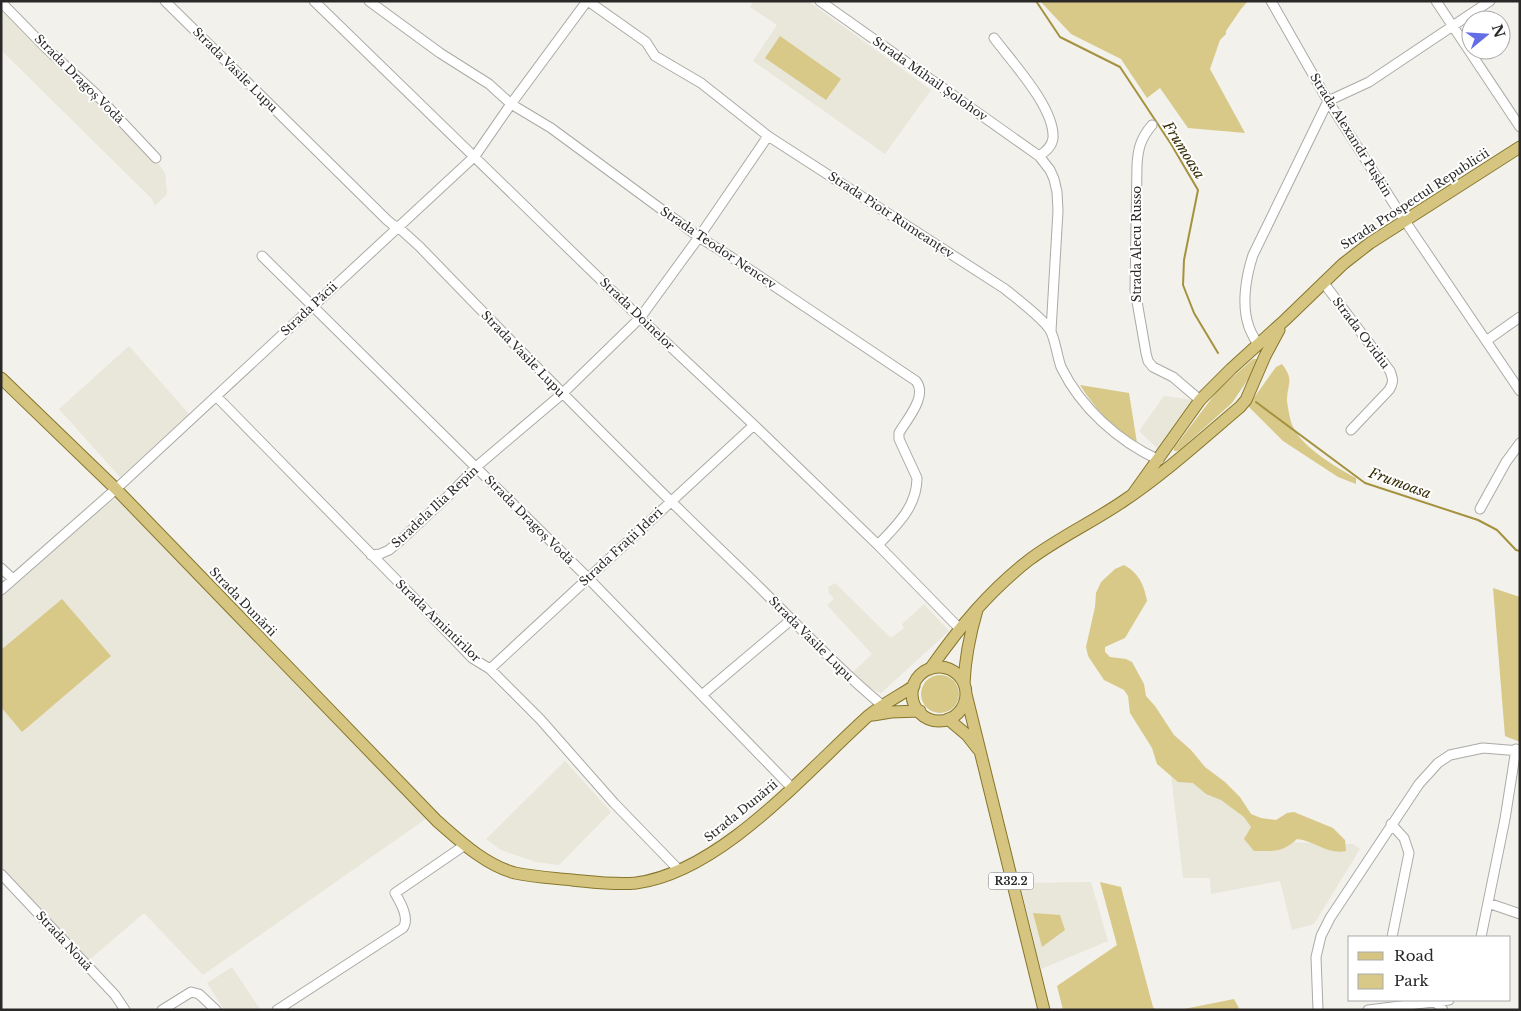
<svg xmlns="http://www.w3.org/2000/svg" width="1521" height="1011" font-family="'Libre Baskerville',serif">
<rect width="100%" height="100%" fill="#f2f1ec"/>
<path fill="#e9e6da" d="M754,1h54l123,89 -46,64 -132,-93 24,-36 -27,-18z
M1,2l154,157 10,14 2,21 -12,12 -3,-7 -151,-149z
M129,346l60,68 -69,63 -61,-68z
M1164,396l29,4 -35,49 -19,-18z
M116,498l311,320 -224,157 -59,-62 -56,48 -87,-94v-269l96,-87z
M835,583l56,55 13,-10 -2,-4 22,-20 25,27 -68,62 -11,-5 -17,-16 19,-18 -45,-49 7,-6 -5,-6 -1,-6z
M565,761l46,51 -52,53 -23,-3 -35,-12 -15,-11z
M1171,774l39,12 72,56 71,2 7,5 -46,75 -22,6 -12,-49 -69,13 -1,-16h-27z
M1091,882l17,59 -67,28 -21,-86z
M232,967l28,42 -1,1h-35l-17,-27z"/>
<path fill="#d8c988" d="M1040,1h208l-7,8 -15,22v3l-6,6 -10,29 35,64 -57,-5 -28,-40 -13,10 -26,-39 -50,-25z
M780,36l61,43 -15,21 -61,-42z
M1253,359h5l1,4 -27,40 -48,43 -6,5h-4v-3l44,-58z
M1282,364c13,17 5,19 5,37 1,7 3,20 6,26 9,20 44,41 63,51v6l-18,-7 -55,-36 -35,-35 28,-39z
M1080,385l49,8 8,50c-24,-15 -42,-34 -57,-58z
M1124,565c15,8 20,20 23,36l-22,37 -20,9v5l5,5 16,2 6,3 12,22 2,12 9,10 19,29 17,15 14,17 20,15 15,15 11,17 10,4 15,2 11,-7 7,-1 39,16 12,12 1,11c-18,4 -31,-10 -49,-12 -15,14 -24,12 -43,12l-10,-12 7,-12 -7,-10 -23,-17 -15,-6 -13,-11 -15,-1 -21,-18 -5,-16 -22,-35 -2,-17 -4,-6 -20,-10 -16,-24 -2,-9 9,-40 1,-14 5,-11 14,-13z
M1493,588l27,9v145l-15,-6z
M62,599l49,57 -89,76 -21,-25v-57z
M921 694a19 19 0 1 1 38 0a19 19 0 1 1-38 0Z
M1100,882l21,5 32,120 3,3h-93l-6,-24 60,-41z
M1033,913l27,2 5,15 -23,17z
M1234,999l6,11h-58l2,-1z"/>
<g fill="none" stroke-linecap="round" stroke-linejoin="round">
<path stroke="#a5923e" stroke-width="2" d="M1036,1l24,36 60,30 51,77 27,46 -14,70 -1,25 11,28 24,40
M1256,402l109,81 113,37 19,10 19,20 4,1"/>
<defs>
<path id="minor" d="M165,1l222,219 6,5 5,2 22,20c108,112 217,223 330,331 44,43 86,89 133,128
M314,1l326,317 114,107 124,120 81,83
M369,1l71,52 49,31 22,20 40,24 148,109 35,22 182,122c12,15 -9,38 -17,52v6l18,39c0,29 -21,48 -39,67
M588,1l58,41 9,14 46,27 67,53 237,153c12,10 38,29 45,41 5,8 7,26 11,37 20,41 57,74 98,93
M820,1l219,155 11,14 4,9 3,13 1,19 -7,120
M1271,1l57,100 77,120 115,170
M1436,1l84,126
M1,2l45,46 48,44 62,66
M994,38c18,24 61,70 59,100 -1,9 -8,14 -14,18
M1152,125c-11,13 -14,23 -15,40l-2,125 11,63 2,8 5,6 20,10 27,23
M262,256l326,322 204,210
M1323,282l67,89c3,8 4,11 -1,19l-38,40
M1486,341l34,-24
M1258,345c-3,-6 -7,-12 -9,-18 -8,-22 -3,-51 4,-72l75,-154 41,-19 121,-81
M216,396l207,211 49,51 18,11 50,50 74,84 65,67
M1480,509l26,-47 14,-19
M371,555l9,-1 9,-4 13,-11 47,-44 27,-28 86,-73 78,-76 59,-81 69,-101
M1,568l12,11
M1,590l115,-101 359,-333 36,-52 76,-103
M490,669l264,-244
M702,695l90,-76
M1391,824l13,14 5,15 -17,84
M1,874l114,121 10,15
M1488,903l32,11
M1481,937l24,-118 11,-70
M1434,1000l9,10
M162,1010l29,-18 8,2 17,16
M277,1010l126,-82c7,-10 -3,-26 -8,-35l70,-48
M1318,1010l-2,-53 5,-21 9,-18 89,-134 19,-21 12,-8 33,-7 37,3
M1368,1010l81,-10"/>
<path id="major" d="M1,378l115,111 321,332c23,20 48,44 78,52 19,4 38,5 57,7 21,2 43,5 64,3 85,-11 169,-110 231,-166 14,-12 32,-21 47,-31
M1133,494l67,-94 31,-31 54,-49 58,-56 27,-21 150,-96
M912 694a27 27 0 1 1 54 0a27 27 0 1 1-54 0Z
M930,669c29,-41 58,-77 99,-109 29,-22 62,-37 93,-58 42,-28 79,-62 118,-95l6,-7 19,-44 14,-26
M964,684c1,-26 6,-50 13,-74
M966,694l78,316
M873,715l18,-3 29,-1
M948,719l19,16 11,14"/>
</defs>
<use href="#minor" stroke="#abaaa6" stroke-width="11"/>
<use href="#major" stroke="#87762a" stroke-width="13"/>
<use href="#minor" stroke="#fff" stroke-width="9"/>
<use href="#major" stroke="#d5c580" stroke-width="11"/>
</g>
<g text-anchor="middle" stroke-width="4" stroke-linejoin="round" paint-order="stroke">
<rect fill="#fff" stroke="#6a6968" stroke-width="1" x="988.5" y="872.5" width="45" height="17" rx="4"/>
<g font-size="11" font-weight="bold" fill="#2a2928">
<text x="1011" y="885">R32.2</text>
</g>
<g font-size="12" fill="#2a2928" stroke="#fff">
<text transform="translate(235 70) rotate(45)" y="4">Strada Vasile Lupu</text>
<text transform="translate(79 79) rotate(45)" y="4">Strada Dragoș Vodă</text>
<text transform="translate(930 79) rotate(35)" y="4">Strada Mihail Șolohov</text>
<text transform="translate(1351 135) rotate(58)" y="4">Strada Alexandr Pușkin</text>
<text transform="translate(1415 199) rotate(-33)" y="4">Strada Prospectul Republicii</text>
<text transform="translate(891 215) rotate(33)" y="4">Strada Piotr Rumeanțev</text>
<text transform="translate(1137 244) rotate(-90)" y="4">Strada Alecu Russo</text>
<text transform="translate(718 248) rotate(34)" y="4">Strada Teodor Nencev</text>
<text transform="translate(309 309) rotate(-43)" y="4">Strada Păcii</text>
<text transform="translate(637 314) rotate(44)" y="4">Strada Doinelor</text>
<text transform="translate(1361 333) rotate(53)" y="4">Strada Ovidiu</text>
<text transform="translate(523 354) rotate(46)" y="4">Strada Vasile Lupu</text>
<text transform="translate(435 507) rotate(-43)" y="4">Stradela Ilia Repin</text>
<text transform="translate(529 520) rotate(45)" y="4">Strada Dragoș Vodă</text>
<text transform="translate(621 547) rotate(-43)" y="4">Strada Frații Jderi</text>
<text transform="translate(243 602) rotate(46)" y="4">Strada Dunării</text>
<text transform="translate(438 621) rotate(44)" y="4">Strada Amintirilor</text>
<text transform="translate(811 639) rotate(45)" y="4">Strada Vasile Lupu</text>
<text transform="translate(741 811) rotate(-39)" y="4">Strada Dunării</text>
<text transform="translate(64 941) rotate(47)" y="4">Strada Nouă</text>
</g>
<g font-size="14" font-style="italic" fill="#342b06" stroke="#fff">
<text transform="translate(1184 150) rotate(58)" y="5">Frumoasa</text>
<text transform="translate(1400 483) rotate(20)" y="5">Frumoasa</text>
</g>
</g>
<rect width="1521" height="1011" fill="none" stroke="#2a2928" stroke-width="5"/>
<rect x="1348" y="936" width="162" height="65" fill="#ffffff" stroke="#aaa9a9"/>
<rect x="1358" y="952" width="25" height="8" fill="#d5c580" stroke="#aaa9a9"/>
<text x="1394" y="961" font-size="15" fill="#2a2928">Road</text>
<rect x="1358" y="974" width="25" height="15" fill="#d8c988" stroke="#aaa9a9"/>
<text x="1394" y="986" font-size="15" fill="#2a2928">Park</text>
<g transform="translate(1486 35) rotate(72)"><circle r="24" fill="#ffffff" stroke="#aaa9a9"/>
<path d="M0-4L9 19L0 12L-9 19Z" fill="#646de6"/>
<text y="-8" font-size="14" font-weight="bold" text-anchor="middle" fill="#2a2928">N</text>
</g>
</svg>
